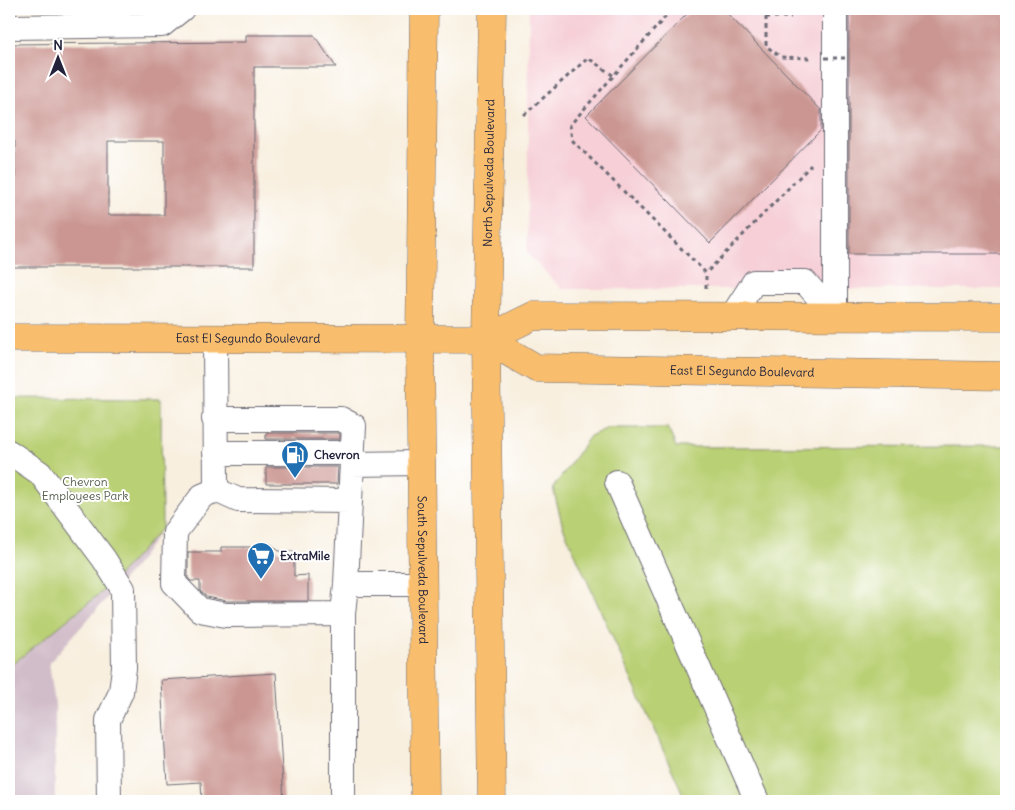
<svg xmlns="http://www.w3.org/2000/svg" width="1015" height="810" font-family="Delius,sans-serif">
<rect width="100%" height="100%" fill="#fff"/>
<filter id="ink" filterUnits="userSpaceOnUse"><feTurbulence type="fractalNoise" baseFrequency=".02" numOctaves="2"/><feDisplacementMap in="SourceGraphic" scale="10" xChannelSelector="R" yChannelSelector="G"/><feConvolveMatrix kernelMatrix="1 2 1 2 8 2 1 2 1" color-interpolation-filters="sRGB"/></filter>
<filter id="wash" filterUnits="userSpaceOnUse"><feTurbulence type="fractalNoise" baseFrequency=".0096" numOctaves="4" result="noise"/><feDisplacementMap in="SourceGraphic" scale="20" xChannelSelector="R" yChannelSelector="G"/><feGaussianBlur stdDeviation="1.12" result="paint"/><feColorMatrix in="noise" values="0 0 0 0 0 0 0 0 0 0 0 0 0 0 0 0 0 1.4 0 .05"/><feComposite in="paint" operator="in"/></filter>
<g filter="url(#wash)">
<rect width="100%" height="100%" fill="#f8efdf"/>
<path fill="#f6cfd7" d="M529,9h477v280h-444l-35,-35z"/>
<path fill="#d1bdc9" d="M9,398l152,1 1,129 -25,36 -88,99 6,41v97h-46z"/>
<path fill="#bad074" stroke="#6e7958" d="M9,398l152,1 1,129 -53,58 -100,81z
M608,428h60l8,19 330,-1v355h-320l-123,-274 -10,-39 37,-52z"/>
<g id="blocks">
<path fill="#cb9692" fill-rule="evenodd" d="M692,9h31l98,101v20l-111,113 -124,-127z
M849,9h157v245h-157z
M246,35h68l22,32h-82v200h-244l-1,-74h6v-52h-6v-97l237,-2zM108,141h56v74h-56z
M266,433h72l2,1v5h-74z
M266,467h72l-1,17h-71z
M271,544l8,7h15v25l14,-1v26h-81l-20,-4 -7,-6v-10h-9l-3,-3v-26h33v-5h46z
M276,673l8,128h-82l-1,-19 -34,2 -6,-104z"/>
</g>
</g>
<g filter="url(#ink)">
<use href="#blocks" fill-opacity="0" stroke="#6d6a74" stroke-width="1"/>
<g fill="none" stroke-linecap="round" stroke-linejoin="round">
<defs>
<path id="minor" d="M9,27l153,-2 20,-16
M732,316l22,-34h51l30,34
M835,316v-307
M215,339l1,151 22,10 112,1 -4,83 -3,30v187
M214,419h127l13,7 -4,75
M9,452l31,21 64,86 19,30 1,79 -3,24 -13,28 1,81
M215,453h138
M352,464l69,-1
M617,482l140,319
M216,490l-14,6 -27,36 -1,51 26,27 26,5 117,-1
M346,584h77"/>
<g id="major">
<path id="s1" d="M9,338l477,1 47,-23 473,1"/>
<path id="s2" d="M486,339l50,29 470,8"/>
</g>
<g id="highway">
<path id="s3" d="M424,9l-4,330 5,462"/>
<path id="s4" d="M492,801l-6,-462 6,-330"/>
</g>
</defs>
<use href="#minor" stroke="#6d6a74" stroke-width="26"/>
<use href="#major" stroke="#6d6a74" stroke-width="29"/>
<use href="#highway" stroke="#6d6a74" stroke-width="29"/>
<path stroke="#6d6a74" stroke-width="3" stroke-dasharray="4 4" stroke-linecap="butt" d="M668,9l-1,6 -97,110 2,15 134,133 105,-108
M758,9l8,1
M766,9v37l15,11 31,1
M766,17h25
M524,115l64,-57 26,18
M706,288v-15"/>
<use href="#minor" stroke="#fff" stroke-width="24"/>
<use href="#major" stroke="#f9be6d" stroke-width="28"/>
<use href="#highway" stroke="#f9be6d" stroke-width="28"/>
<path stroke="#6d6a74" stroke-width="3" stroke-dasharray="4 4" stroke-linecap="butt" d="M825,58h24"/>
</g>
</g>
<defs>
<symbol id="fuel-pin" viewBox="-11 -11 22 30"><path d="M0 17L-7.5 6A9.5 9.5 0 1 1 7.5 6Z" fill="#1f6fb2" stroke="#fff"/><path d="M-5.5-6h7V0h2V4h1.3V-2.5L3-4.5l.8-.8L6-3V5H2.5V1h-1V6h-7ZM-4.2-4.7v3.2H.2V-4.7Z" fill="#fff"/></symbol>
<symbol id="supermarket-pin" viewBox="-11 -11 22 30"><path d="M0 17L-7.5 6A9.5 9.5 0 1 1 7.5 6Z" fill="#1f6fb2" stroke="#fff"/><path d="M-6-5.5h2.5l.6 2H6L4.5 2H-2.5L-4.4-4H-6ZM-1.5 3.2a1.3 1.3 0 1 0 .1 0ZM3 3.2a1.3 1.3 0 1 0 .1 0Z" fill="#fff"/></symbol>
</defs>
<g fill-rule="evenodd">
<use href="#fuel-pin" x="279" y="439" width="32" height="43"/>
<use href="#supermarket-pin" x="245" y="540" width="32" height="43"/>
</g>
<g text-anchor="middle" stroke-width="4" stroke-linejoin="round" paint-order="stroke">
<g font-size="12" fill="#22223b" stroke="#fff">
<text dy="4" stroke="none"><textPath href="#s4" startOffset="628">North Sepulveda Boulevard</textPath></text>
<text dy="4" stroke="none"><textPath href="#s1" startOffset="239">East El Segundo Boulevard</textPath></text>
<text dy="4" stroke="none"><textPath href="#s2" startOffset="264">East El Segundo Boulevard</textPath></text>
<text dy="4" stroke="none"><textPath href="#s3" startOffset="561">South Sepulveda Boulevard</textPath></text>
</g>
<g font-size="12" font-weight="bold" fill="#22223b" stroke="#fff" text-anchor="start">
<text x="314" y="459">Chevron</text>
<text x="280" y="560">ExtraMile</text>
</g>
<g font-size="12" fill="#575f4f" stroke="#fff">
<text x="85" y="486">Chevron<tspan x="85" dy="14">Employees Park</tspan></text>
</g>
</g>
<rect width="1015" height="810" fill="none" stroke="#fff" stroke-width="30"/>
<g transform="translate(58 58)" stroke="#ffffff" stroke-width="4" paint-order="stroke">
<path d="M0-4L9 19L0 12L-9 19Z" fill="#22223b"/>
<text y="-8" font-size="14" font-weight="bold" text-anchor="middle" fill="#22223b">N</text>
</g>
</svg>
